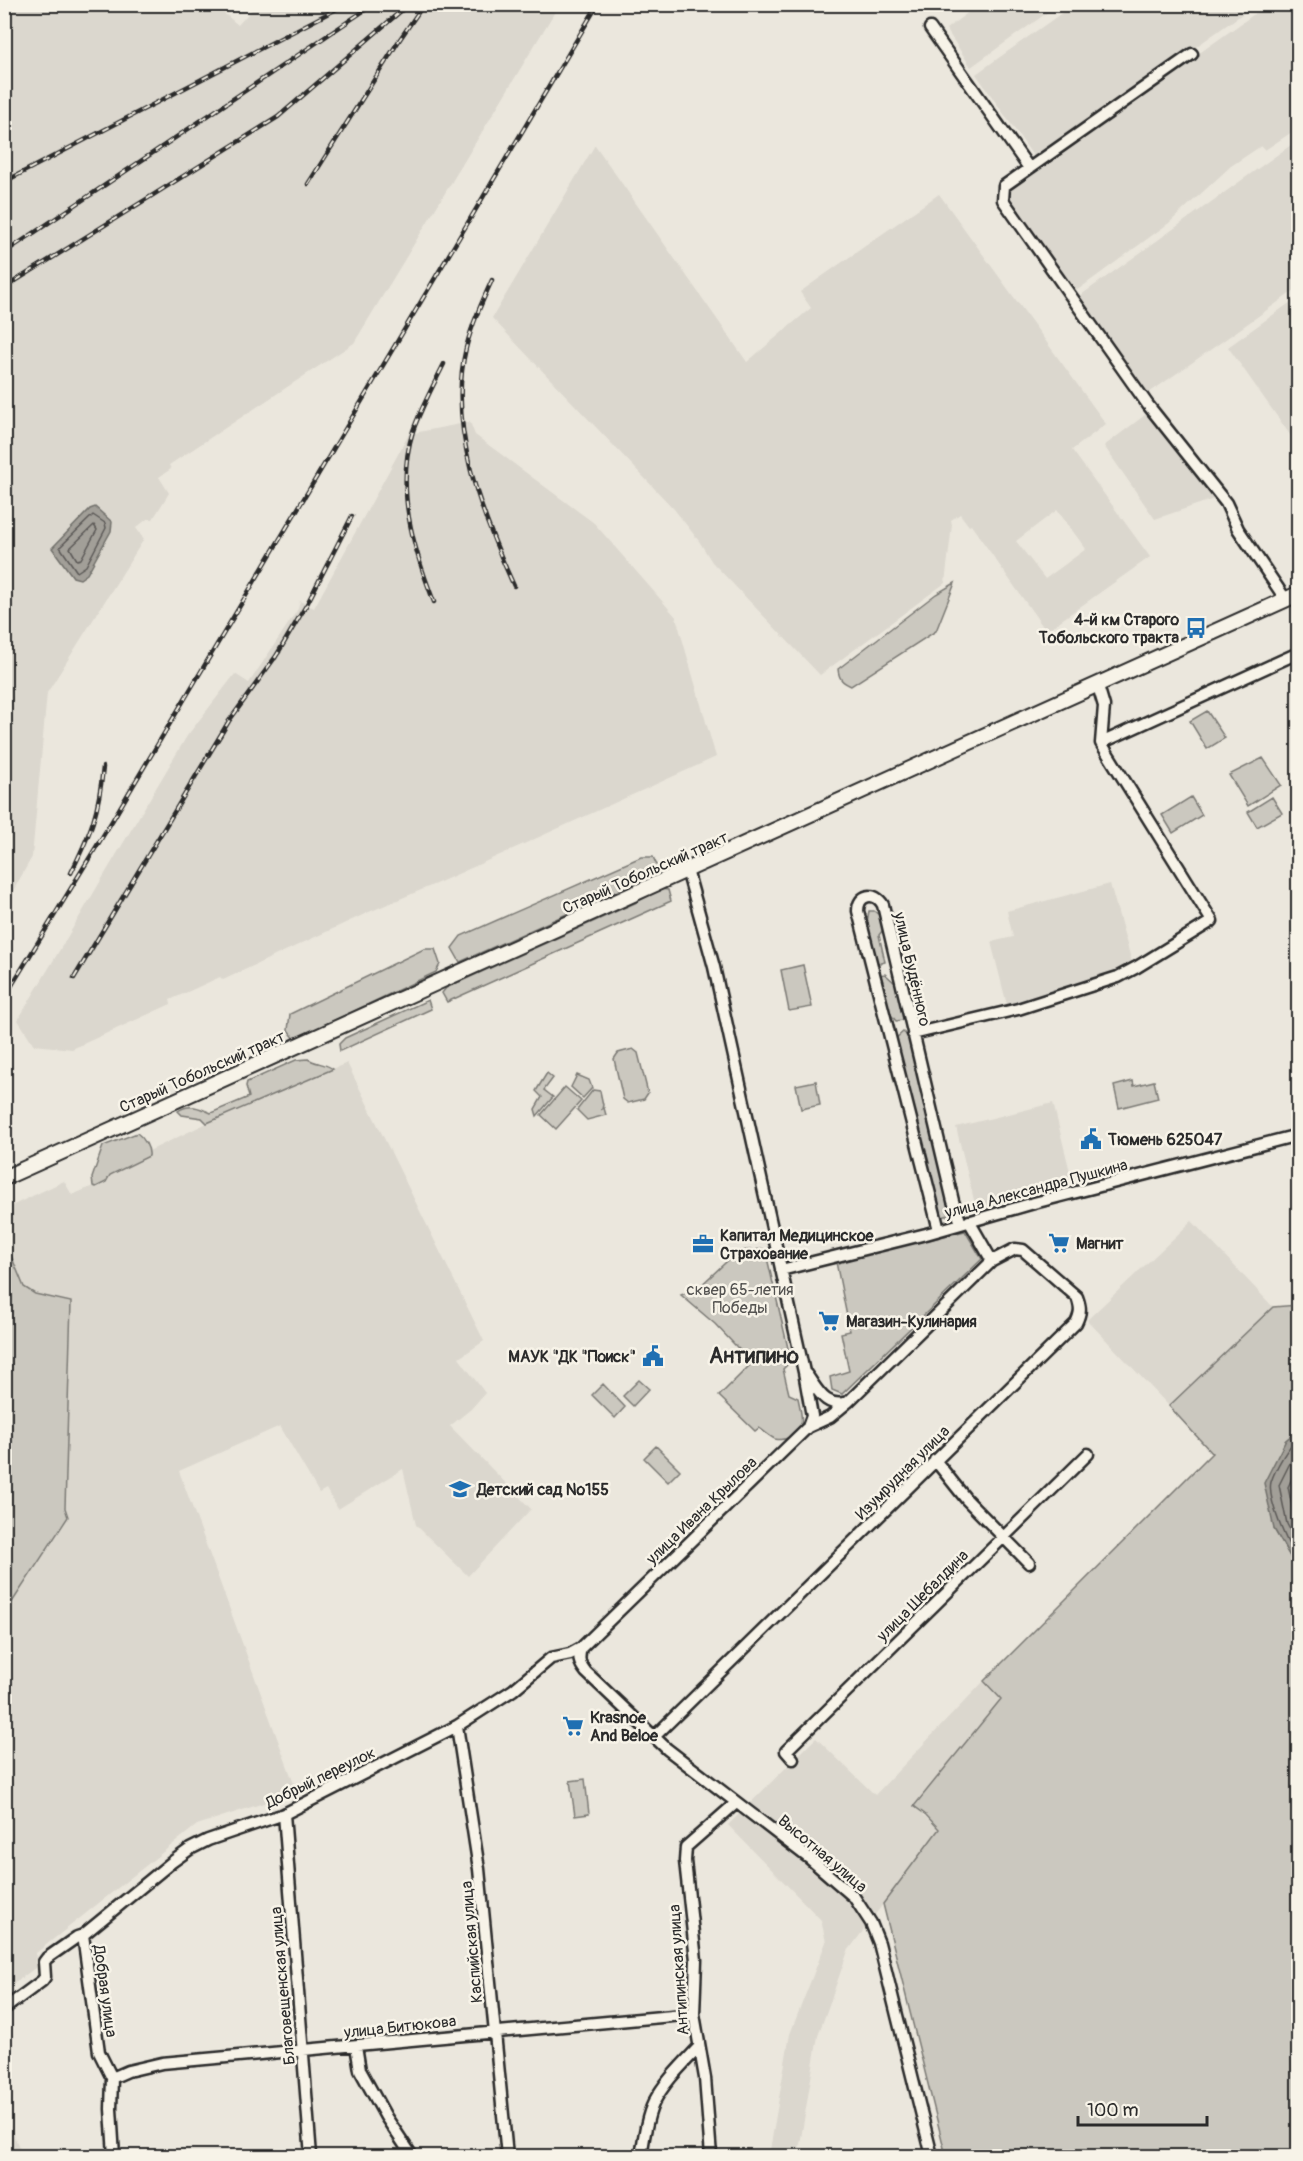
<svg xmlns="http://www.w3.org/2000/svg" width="1303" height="2161" font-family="Pangolin,sans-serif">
<rect width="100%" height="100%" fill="#ebe7dd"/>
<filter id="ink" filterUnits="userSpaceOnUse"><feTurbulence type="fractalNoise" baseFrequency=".0167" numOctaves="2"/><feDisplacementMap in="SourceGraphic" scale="12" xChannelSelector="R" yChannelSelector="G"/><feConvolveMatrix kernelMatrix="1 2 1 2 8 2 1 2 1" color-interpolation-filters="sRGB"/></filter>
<g filter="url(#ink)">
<path fill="#dbd7ce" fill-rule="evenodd" d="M5,5h209l24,20 18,-20h303l-205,338 -185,122 2,4 -12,8 10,16 -16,26h-6l-11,9 8,11 -97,154 -15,164 -27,48z
M978,5h69l4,5 -80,57 -25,-38z
M1073,5h182l-219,155 -60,-86z
M1267,5h31v123l-33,22 -4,-4 -30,20 -62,57 -90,66 -8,-1 -62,-86 -1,-7 2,-7z
M1298,140v148l-152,107 -67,-94 2,-6z
M595,145l152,217 64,-54 -11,-16 139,-98 167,230 -34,26 78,107 -104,74 -75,-106 -2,1 -9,-12 -9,6 1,5 -7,58 -125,92 -108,-113 -13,-21 -25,-32 -182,-191zM1057,510l29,39 -41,30 -29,-38z
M1298,297v149l-70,-99z
M1149,412l65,87 -59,20 -51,-73z
M470,422l5,13 119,88 82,94 40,140 -276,125 -71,30 -146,68 -3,-3 -50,23 1,4 -99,45 -38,-4 -16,-25 169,-284 48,-62 14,9 49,-74 2,-8 14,7 95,-174z
M1110,884l23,82 -34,16 -92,23 -16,-63 22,-5 -6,-26z
M347,1063l137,278 -25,17 26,35 -14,16 -21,17 81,83 -63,67 -52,-51 -13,-56 -65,40 -12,-20 -7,4 -39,-67 -101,45 118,321 -100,33 -161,128 -1,15 -30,22v-377l63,-96 -3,-9 6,-206 -36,-8 -11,-7 -19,-46 -1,-9 4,-9 -3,-14 59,-28 8,14 21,-9 3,1 10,-5 4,-7 39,-19v-5l58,-28z
M1053,1103l20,81 -97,24 -20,-81z
M1192,1221l81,86 -104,99 -82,-86z
M984,1681l17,18 -87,107 25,23 -91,122 -30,85 -20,120h-29l21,-122 36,-92 -5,-22 -93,-95 88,-87 59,57z
M4,2114l15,33 4,9h-18z"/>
<path fill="#cbc8bf" stroke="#7b7a75" stroke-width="1.5" d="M955,583l-19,48 -85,55c-9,-4 -12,-7 -13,-17l98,-75z
M1207,711l18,27 -18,11 -17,-28z
M1263,758l18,27 -33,21 -19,-31z
M1191,797l11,18 -29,18 -11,-18z
M1272,797l10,16 -25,14 -9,-15z
M641,857h12l7,15 -200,90 -8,-14 9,-12z
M660,889l8,1 3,11 -224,101 -5,-9 4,-5 191,-86z
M869,911h5l5,4 4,15 -4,5 6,27 -8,2 -10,-42z
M424,949h11l5,15 -4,8 -141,67 -7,-9 2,-16z
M803,965l9,42 -23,4 -8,-41z
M885,974l11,10 9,31 -2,5 -7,1 -9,-11 -8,-35z
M428,1000l3,9 -91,42 -1,-7 6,-6z
M903,1032l6,5 42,175 -2,3 -7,2 -3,-4 -44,-174z
M633,1049l5,4 10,40 -4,6 -16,4 -5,-4 -9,-40 4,-6z
M308,1059c8,5 17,4 25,10l-126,54 -5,-5 -20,-3 -4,-4c12,-8 22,-3 33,2l38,-16 -3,-11 1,-4 49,-22z
M547,1073l6,5 -9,12 9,7 -16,19 -2,-7 7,-12 -6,-6z
M577,1075l12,5 3,8 -9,10 -12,-11z
M816,1081l4,24 -19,4 -5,-24z
M1133,1081l1,5 20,-5 4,17 -39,10 -5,-22z
M565,1087l16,14 -25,28 -15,-14z
M593,1090l7,1 3,14 -1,4 2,-1 2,7 -19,5 -10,-10z
M137,1133c7,5 13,15 12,23l-39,19 -4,7 -10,5 -3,-1 -1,-8 11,-32z
M965,1231l17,28 -140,135 -10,-4 -2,-13 19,-6 -8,-38 9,-2 -14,-69z
M5,1241l19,46 11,7 36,8 -6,206 3,9 -63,96z
M765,1249l26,112 -8,8 6,25 9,4c3,15 9,31 -8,39 -5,3 -10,3 -15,2 -6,-3 -11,-8 -16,-11l-4,3 -36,-35 33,-33 -37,-39 -34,-29 16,-6 41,-38z
M1298,1305v125l-13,11 -11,88 17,29 7,8v590h-352l-63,-252 56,-75 -13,-14 -12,-9 87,-107 -17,-18 228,-228 -43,-47 104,-99z
M639,1380l10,9 -16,17 -10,-10z
M603,1384l22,23 -10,11 -23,-23z
M656,1446l24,24 -12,12 -24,-24z
M585,1779l4,35 -14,2 -5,-35z"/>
<path fill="#a29f98" stroke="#72716c" stroke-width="1.5" d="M95,507l17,15 -1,9 -24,43 -7,5 -7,-2 -21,-29 38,-39z
M1298,1430v136l-7,-8 -17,-29 -10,-46 22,-43z"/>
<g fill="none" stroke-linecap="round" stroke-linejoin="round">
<path stroke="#5b5957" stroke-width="1.5" d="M93,515l12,8 1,5 -20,38 -9,6 -17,-25z
M94,525l3,5 -16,29 -4,1 -7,-12z
M1298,1438c-10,8 -23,31 -27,44 -4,16 16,64 27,76
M1298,1447l-19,38 8,39 11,21
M1298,1465l-10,22 7,33 3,7"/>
<defs>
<path id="street" d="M930,28l99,140
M1192,54l-188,132 -1,14 145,205 78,98 12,26 48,71
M1101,743l197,-90
M687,870l27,97 90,405 8,44 -4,11
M913,1034l105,-25 100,-32 19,-10 75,-46 -111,-178 3,-37 -6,-20
M969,1221l23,40
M939,1230l-81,-319c0,-17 17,-20 25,-6l70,296 8,22
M781,1270l145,-36 108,-31 264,-68
M806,1374c12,16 19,35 42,28
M935,1460l31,39 63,64
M581,1648c-3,11 -2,15 5,24l81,77 142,109 45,39 17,26 8,20 53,213
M457,1726l22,143 28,287
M793,1759l-7,-8 302,-297
M284,1814l27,342
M83,1935l16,117 13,26 -1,31 3,47
M4,2009l38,-28 3,-4 -1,-15 3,-4 30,-21 6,-2 89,-73 18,-13 18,-9 76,-26 173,-88 56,-36 38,-32 19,-4 11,-6 227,-221 22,-10 18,-15 144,-141 23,-12 8,1 54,47c4,11 4,16 -1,26l-422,414
M356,2046l4,24 26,47 26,39
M112,2078l16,-7 34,-8 532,-49
M641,2156c3,-17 5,-38 13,-54 11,-21 29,-38 45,-55
M711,2156l-6,-78 -11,-64 2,-54 -11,-99 1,-14 50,-44"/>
<path id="secondary" d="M4,1178l1294,-584"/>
</defs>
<use href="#street" stroke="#2b2b2b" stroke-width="15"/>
<use href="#secondary" stroke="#2b2b2b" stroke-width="18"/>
<use href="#street" stroke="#f7f3e8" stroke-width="10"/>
<use href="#secondary" stroke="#f7f3e8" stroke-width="14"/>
<defs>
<path id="rail" d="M4,182l342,-178
M308,184l92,-145 24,-35
M4,253l370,-249
M492,280c-10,22 -20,44 -26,68 -19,79 16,168 48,238
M4,288l274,-171 131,-113
M434,602c-21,-54 -39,-114 -21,-171 8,-23 20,-45 31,-67
M275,658l32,-54 45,-88
M71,873c20,-41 28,-61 32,-106
M74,978l155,-257 50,-69
M4,998l108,-177 486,-817"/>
</defs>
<use href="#rail" stroke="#2b2b2b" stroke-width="4.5"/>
<use href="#rail" stroke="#f7f3e8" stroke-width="2" stroke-dasharray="7" stroke-linecap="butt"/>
</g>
</g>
<defs>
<symbol id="bus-bare" viewBox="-9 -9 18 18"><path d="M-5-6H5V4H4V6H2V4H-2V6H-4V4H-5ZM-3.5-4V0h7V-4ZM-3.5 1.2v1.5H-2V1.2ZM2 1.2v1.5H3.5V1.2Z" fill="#1f6fb2" stroke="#f7f3e8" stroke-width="2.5" paint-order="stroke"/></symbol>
<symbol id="civic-bare" viewBox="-9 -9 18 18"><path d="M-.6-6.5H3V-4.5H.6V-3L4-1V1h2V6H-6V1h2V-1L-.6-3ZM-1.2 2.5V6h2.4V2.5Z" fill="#1f6fb2" stroke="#f7f3e8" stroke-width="2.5" paint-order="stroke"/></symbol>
<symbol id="supermarket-bare" viewBox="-9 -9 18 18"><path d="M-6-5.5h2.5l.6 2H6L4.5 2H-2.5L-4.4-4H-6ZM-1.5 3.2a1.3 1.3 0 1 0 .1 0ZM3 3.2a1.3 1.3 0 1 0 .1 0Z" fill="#1f6fb2" stroke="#f7f3e8" stroke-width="2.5" paint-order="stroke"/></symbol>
<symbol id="office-bare" viewBox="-9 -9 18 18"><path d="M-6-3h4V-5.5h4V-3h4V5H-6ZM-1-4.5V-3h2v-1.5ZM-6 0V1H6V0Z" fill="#1f6fb2" stroke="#f7f3e8" stroke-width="2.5" paint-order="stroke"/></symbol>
<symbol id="school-bare" viewBox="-9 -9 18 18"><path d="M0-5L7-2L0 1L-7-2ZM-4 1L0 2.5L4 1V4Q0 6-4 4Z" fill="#1f6fb2" stroke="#f7f3e8" stroke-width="2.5" paint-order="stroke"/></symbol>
</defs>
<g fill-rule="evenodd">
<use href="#bus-bare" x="1181" y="613" width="30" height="30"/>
<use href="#civic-bare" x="1076" y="1124" width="30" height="30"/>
<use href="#supermarket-bare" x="1044" y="1228" width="30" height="30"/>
<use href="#office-bare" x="688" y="1229" width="30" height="30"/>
<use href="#supermarket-bare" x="814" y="1306" width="30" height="30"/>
<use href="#civic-bare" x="638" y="1341" width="30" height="30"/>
<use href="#school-bare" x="445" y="1474" width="30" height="30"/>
<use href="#supermarket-bare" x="558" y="1711" width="30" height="30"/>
</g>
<g text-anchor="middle" stroke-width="5" stroke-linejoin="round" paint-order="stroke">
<g font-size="16" font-weight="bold" fill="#2b2b2b" stroke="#f7f3e8" text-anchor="start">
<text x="1179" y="625" text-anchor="end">4-й км Старого<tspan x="1179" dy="18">Тобольского тракта</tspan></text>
<text x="1108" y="1145">Тюмень 625047</text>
<text x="720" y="1241">Капитал Медицинское<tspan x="720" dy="18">Страхование</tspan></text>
<text x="1076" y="1249">Магнит</text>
<text x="846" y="1327">Магазин-Кулинария</text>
<text x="636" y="1362" text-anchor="end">МАУК "ДК "Поиск"</text>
<text x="477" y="1495">Детский сад №155</text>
<text x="590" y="1723">Krasnoe<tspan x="590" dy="18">And Beloe</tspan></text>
</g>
<g font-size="16" fill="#2b2b2b" stroke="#f7f3e8">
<text transform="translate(645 872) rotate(-24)" y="6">Старый Тобольский тракт</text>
<text transform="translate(913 969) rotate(77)" y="6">улица Будённого</text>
<text transform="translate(202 1071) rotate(-24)" y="6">Старый Тобольский тракт</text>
<text transform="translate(1036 1188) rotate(-15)" y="6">улица Александра Пушкина</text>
<text transform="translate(902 1472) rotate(-45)" y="6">Изумрудная улица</text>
<text transform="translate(701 1510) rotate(-44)" y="6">улица Ивана Крылова</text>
<text transform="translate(922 1595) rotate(-45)" y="6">улица Шебалдина</text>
<text transform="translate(320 1777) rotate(-26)" y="6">Добрый переулок</text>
<text transform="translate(823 1853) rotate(40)" y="6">Высотная улица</text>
<text transform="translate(471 1942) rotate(-95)" y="6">Каспийская улица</text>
<text transform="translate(678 1970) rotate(-94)" y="6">Антипинская улица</text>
<text transform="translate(282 1986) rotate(-95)" y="6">Благовещенская улица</text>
<text transform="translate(106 1991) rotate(82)" y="6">Добрая улица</text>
<text transform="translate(400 2026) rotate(-6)" y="6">улица Битюкова</text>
</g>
<g font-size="16" fill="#535250" stroke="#f7f3e8">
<text x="740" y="1295">сквер 65-летия<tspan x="740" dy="18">Победы</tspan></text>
</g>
<g font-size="22" font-weight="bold" fill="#2b2b2b" stroke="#f7f3e8">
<text x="754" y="1363">Антипино</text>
</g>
</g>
<rect width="1303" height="2161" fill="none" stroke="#f7f3e8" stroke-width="24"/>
<rect x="12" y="12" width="1279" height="2137" fill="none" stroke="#2b2b2b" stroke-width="2" filter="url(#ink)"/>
<path d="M1078 2116v9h129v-9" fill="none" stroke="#2b2b2b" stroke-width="3"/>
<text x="1087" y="2116" font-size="18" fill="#2b2b2b" stroke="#f7f3e8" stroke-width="4.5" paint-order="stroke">100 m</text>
</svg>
